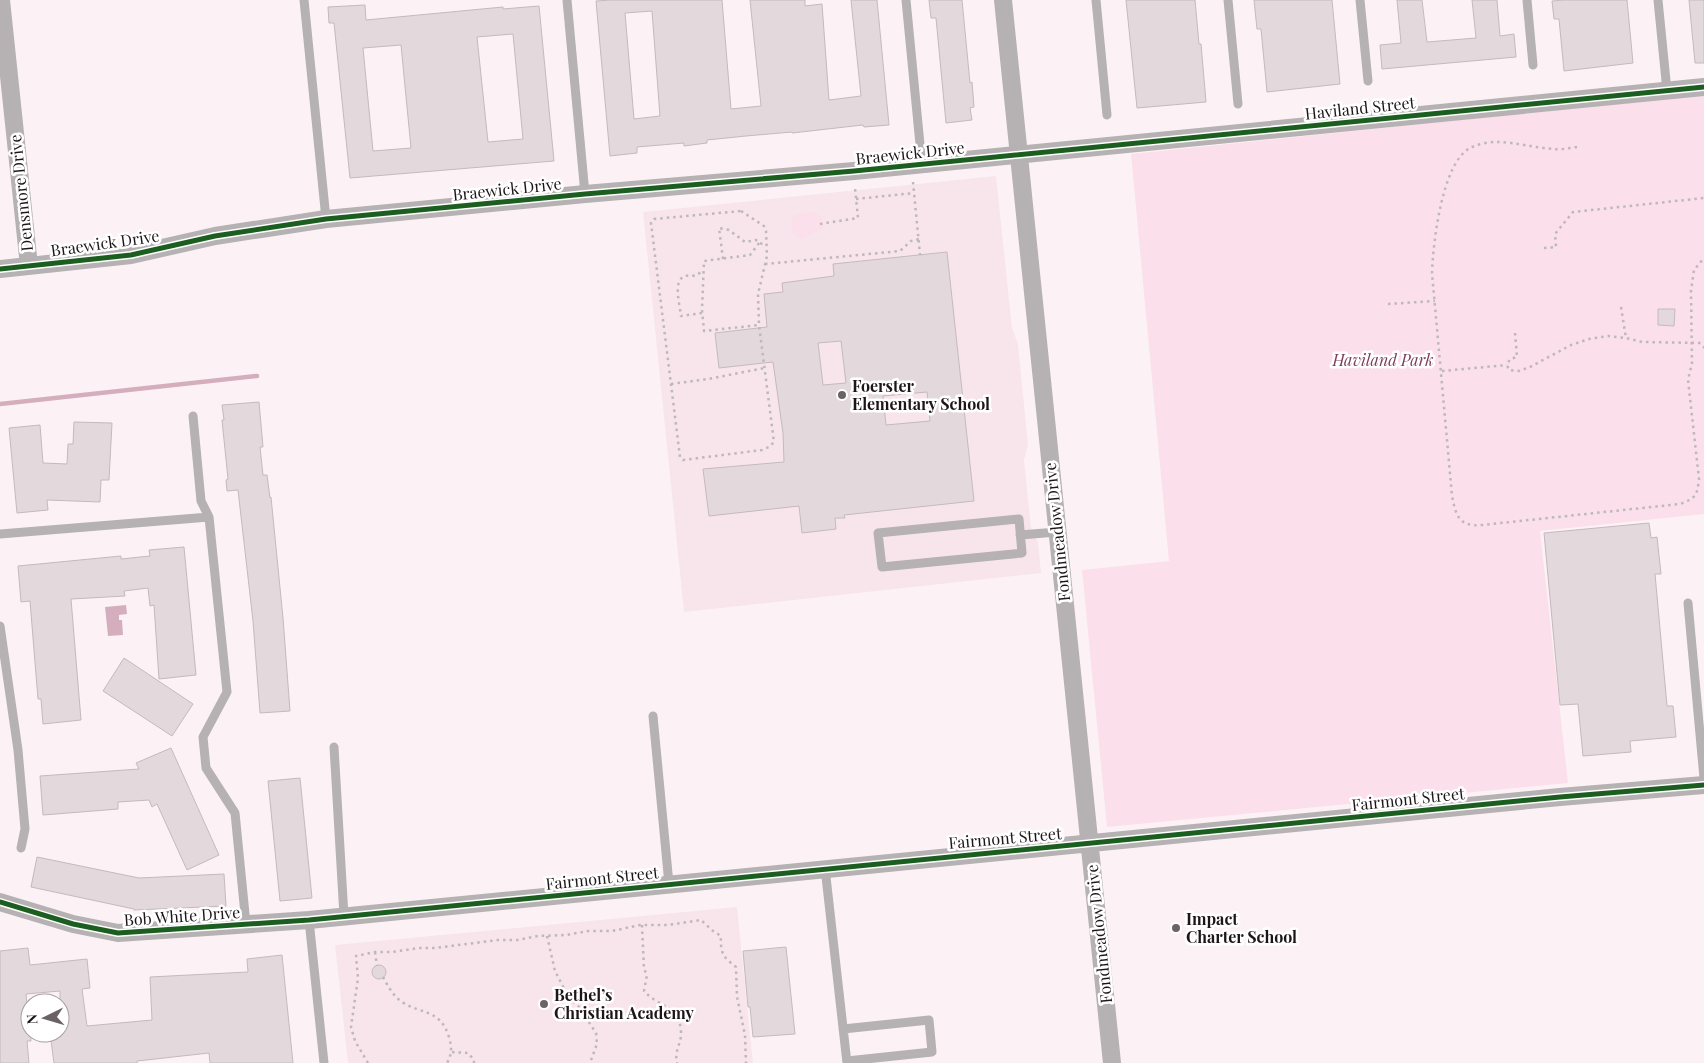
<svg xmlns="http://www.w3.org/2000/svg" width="1704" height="1063" font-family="'Playfair Display',serif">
<rect width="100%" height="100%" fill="#fcf2f6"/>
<path fill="#f8e5ec" d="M996,176l16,152 6,16 10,101 -4,15 7,68 7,14 3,31 -357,39 -41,-400z
M737,907l16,156h-405l-13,-118z"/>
<path fill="#fbdfea" d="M1704,95v419l-164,17 28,252 -461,44 -25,-257 87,-9 -38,-407z
M814,212l8,5 1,11 -21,11 -6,-2c-5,-9 -6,-14 -1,-23z"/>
<path fill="#d5aebe" d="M126,605l1,9 -8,1v5h3l1,15 -15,1 -3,-29z"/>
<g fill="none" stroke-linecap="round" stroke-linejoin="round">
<path stroke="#d5aebe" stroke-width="4.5" d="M0,404l257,-28"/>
</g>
<path fill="#e3d9dd" stroke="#c4babe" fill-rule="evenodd" d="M611,0h111l9,109 30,-3 -11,-106h55v6l17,-2 7,96 32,-4 -10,-96h26l12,125 -25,2 -1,-2 -71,8v-1l-46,4 -39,4v3l-23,3v-3l-47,4v6l-27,3 -14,-155zM652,11l8,105 -26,3 -9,-106z
M929,0h33l8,83 2,-1 2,25 -4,1 2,12 -26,3 -10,-105h-5z
M1126,0h69l4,44h2l5,58 -69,6z
M1254,0h78l8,84 -73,8 -6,-63h-4z
M1397,0h25l5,42 49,-4 -4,-38h25l3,36 14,-2 2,23 -134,12 -2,-24 21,-2z
M1564,0h63l6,63 -69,8 -5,-52h-5l-2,-18z
M1689,0h15v63h-9z
M365,5l1,15 137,-13v2l36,-3 15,155 -204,17 -16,-155h-5l-1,-16zM513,34l10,105 -35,3 -11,-105zM401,45l10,103 -38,3 -10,-103z
M947,252l27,249 -130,14 1,3h-10l1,11 -34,4 -3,-27 -90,10 -6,-47 81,-7 -1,-29 -10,-71 -54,6 -4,-35 52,-6 -3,-33 19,-2 -1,-9 52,-7 -1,-12zM841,341l5,42 -23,2 -5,-42zM927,392l3,29 -44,4 -3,-29z
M1658,309h17l-1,17 -16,-1z
M259,402l4,45h-3l3,28h4l3,23 1,-1 12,121 7,93 -30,2 -7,-92 -15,-131 -11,1 -1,-11 2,-1 -6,-59h2l-2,-15z
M74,422l38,1 -3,57h-8l-1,22 -53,-2 1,10 -31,3 -8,-85 31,-3 3,38 24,1 1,-20h5z
M1649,523l2,15 6,-1 4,37h-6l12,132h6l3,31 -46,4 1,11 -48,4 -5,-52 -18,1 -16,-172z
M184,547l12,128 -37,4 -5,-74 -4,1 -2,-18 -24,3 1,5 -54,3 10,121 -38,4 -2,-25h-3l-8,-98 -9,1 -3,-36 103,-10v3l29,-3 -1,-6z
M124,658l69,46 -21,32 -69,-45z
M171,748l48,107 -32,15 -30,-66 -5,3 -3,-7 -31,2v7l-75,6 -3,-39 99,-7 -3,-6z
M300,778l12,120 -32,3 -12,-120z
M37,857l102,21 85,-4 2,32 -92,4v-1l-103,-22z
M786,947l9,87 -42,3 -3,-30h-2l-5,-56z
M28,948l2,17 57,-6 3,29 -8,1 5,37 65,-6 -2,-43 98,-5 -1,-13 35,-4 11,108h-83l-1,-10 -72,8v2h-83l-4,-30h10v-42l-34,3 5,47h-4l2,22h-29v-112z
M372 972a7 7 0 1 1 14 0a7 7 0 1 1-14 0Z"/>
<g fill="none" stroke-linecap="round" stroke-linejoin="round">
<path stroke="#bdb8ba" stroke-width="2.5" stroke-dasharray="2.5 4" stroke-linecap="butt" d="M1577,147c-8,1 -16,3 -23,2 -19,-1 -39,-7 -57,-7 -9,0 -19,2 -27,6 -28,15 -37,95 -38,125l20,223c4,20 7,31 30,29l198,-21c16,-6 17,-8 19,-25l-11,-99 4,-17 -1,-72 3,-21 10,-12
M913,182l7,73
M856,199l58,-6
M741,211l23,15 2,5 1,25 -9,38 1,31 15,117 -5,5 -7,3 -79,10 -3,-3 -29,-234 3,-4z
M820,224l38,-6 -3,-30
M759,243l-9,12 -46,6 -2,49 2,21 55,-6
M1544,248l12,-1 -1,-13 18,-22 131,-14
M723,259l-4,-31 10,2 16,12 11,-2 3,3 8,2
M765,264l135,-13 11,-10 8,-2
M1388,304l47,-3
M1621,307l5,31
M702,313l-21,3c-2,-17 -11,-45 14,-40l8,-5
M1515,333l2,24 -7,2 -3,6 2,5 10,1 11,-4 41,-22 18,-6 19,-3 18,2 16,4 62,1
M1704,346v5
M1442,371l65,-6
M671,384l37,-5 57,-11
M963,402l28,-2
M642,925l2,44 3,6 -3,16c14,16 36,14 37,41 1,11 -7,18 -4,31
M547,936l8,35 13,25 11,11 17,26 1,11 -7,19
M375,952l2,14
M383,977c5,9 10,19 19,25 21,13 38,7 47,35 3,10 3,17 -2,26
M452,1052l16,1 6,7v3
M368,1063l-13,-22 -4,-14 7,-49 -2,-22 19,-4h17l27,-4h16l63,-8h19l21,-4 28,-1 22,-4h24l28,-6h28l33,-5 12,11 8,5c-1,17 2,21 15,31l1,30 8,38 1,28"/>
<path stroke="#b6b1b3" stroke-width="9" d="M304,0l22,219
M567,0l18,194
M906,0l16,165
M1096,0l11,115
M1228,0l10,104
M1360,0l8,81
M1527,0l6,65
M1658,0l9,91
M193,416l8,85 8,16 18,175 -24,45 3,31 29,45 11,111
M1019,519l3,34 -140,14 -4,-34z
M0,534l209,-17
M1020,535l37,-3
M1688,603l16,175
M0,626l18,124 7,79 -4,19
M653,716l16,168
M334,747l10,169
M825,868l22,195
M309,920l15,143
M843,1029l86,-9 3,32 -85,9"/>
<path stroke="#b6b1b3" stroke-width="18" d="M1,0l28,266
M1003,0l109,1063
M0,269l131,-14 84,-19 111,-17 259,-25 269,-23 850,-84
M0,902l73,22 45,9 191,-13 1251,-123 144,-12"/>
<defs>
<path id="cycleway" d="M0,269l131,-14 84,-19 111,-17 259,-25 269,-23 850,-84
M0,902l73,22 45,9 191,-13 1251,-123 144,-12"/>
</defs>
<use href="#cycleway" stroke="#fff" stroke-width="8"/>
<use href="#cycleway" stroke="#1b5e20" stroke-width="5"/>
</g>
<g fill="#6b6266" stroke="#fff" stroke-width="2">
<circle cx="842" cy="395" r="5"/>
<circle cx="1176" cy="928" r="5"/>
<circle cx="544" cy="1004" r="5"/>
</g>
<g text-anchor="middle" stroke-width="5" stroke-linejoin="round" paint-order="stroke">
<g font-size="16" fill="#1d1518" stroke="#fff">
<text transform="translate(1360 108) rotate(-6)" y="6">Haviland Street</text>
<text transform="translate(910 153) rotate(-6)" y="6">Braewick Drive</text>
<text transform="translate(507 189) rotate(-6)" y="6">Braewick Drive</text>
<text transform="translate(21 193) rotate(-96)" y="6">Densmore Drive</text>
<text transform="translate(105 243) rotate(-8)" y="6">Braewick Drive</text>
<text transform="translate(1057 532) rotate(-96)" y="6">Fondmeadow Drive</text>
<text transform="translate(1408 799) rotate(-6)" y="6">Fairmont Street</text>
<text transform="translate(1005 838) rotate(-5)" y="6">Fairmont Street</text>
<text transform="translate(602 878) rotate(-6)" y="6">Fairmont Street</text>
<text transform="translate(182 916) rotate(-4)" y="6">Bob White Drive</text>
<text transform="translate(1099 934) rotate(-96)" y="6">Fondmeadow Drive</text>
</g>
<g font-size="16" font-style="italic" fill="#7c3b59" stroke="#fff">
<text x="1383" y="366">Haviland Park</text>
</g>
<g font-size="16" font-weight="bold" fill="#1d1518" stroke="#fff" text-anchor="start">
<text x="852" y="392">Foerster<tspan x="852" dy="18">Elementary School</tspan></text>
<text x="1186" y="925">Impact<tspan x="1186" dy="18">Charter School</tspan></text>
<text x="554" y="1001">Bethel’s<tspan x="554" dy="18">Christian Academy</tspan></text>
</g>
</g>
<g transform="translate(45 1018) rotate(265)"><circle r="24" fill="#ffffff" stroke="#a5a1a3"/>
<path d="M0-4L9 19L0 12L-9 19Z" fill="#6b6266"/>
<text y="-8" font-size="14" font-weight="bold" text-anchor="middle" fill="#1d1518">N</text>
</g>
</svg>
